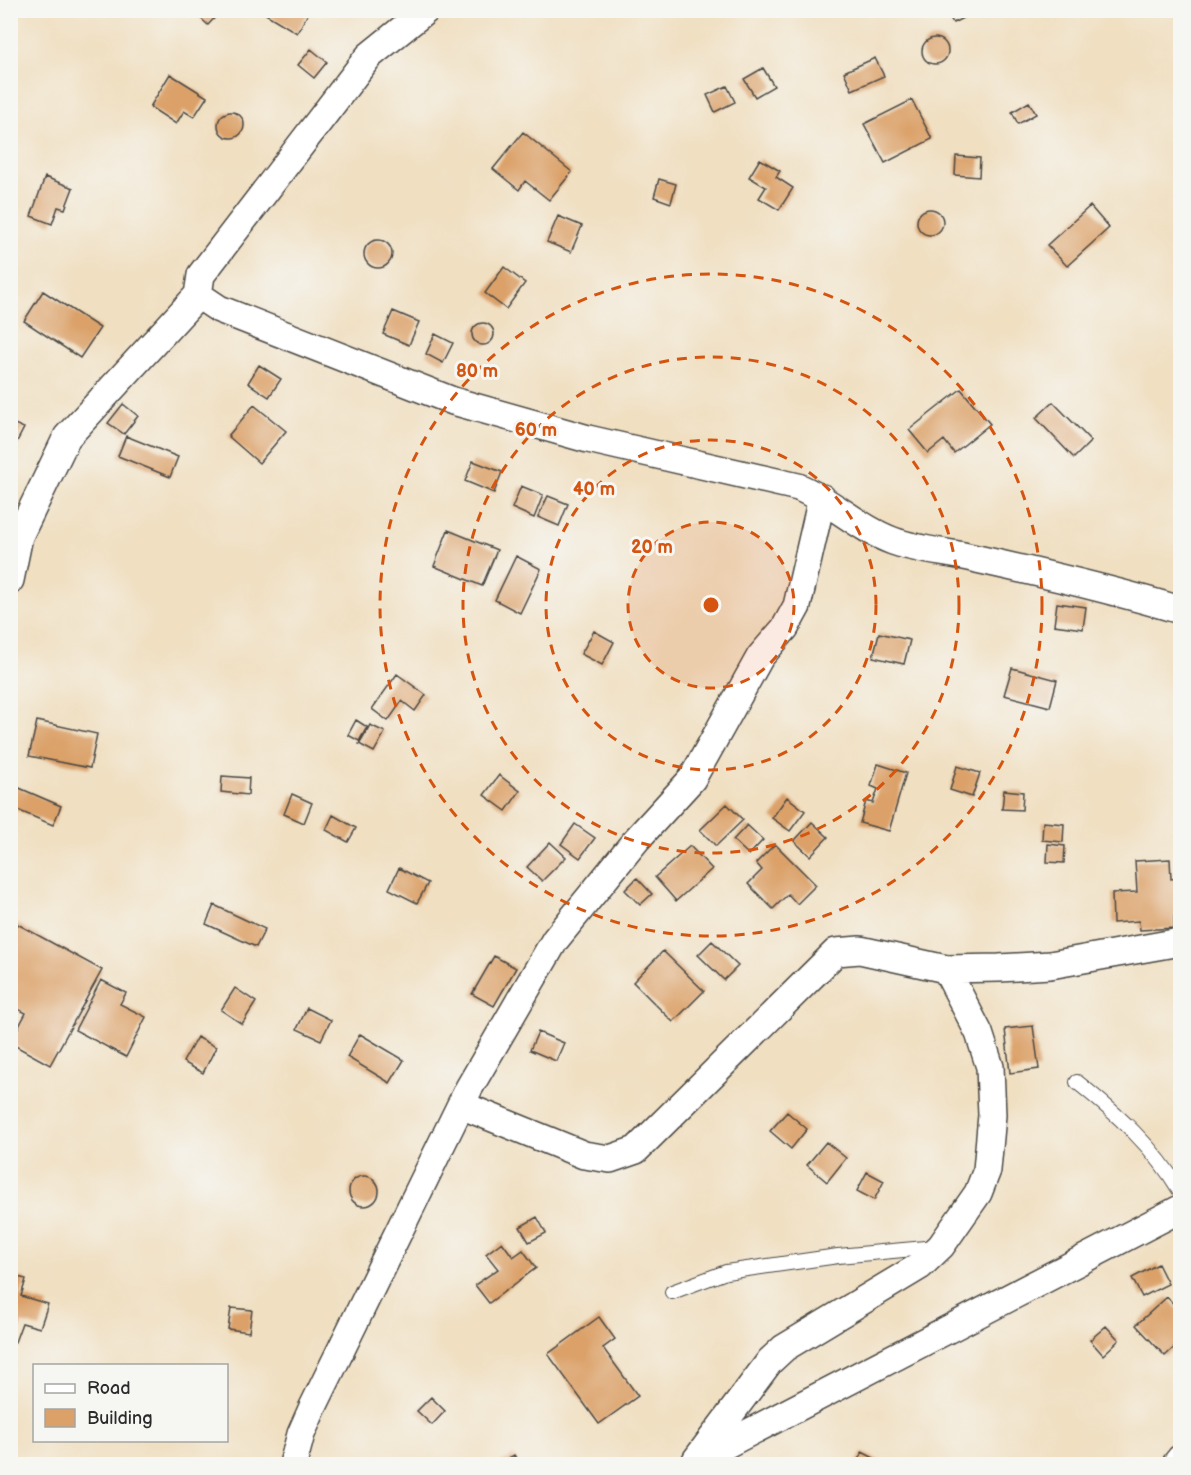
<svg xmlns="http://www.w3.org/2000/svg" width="1191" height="1475" font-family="'Balsamiq Sans',sans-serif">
<rect width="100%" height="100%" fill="#f6f6f2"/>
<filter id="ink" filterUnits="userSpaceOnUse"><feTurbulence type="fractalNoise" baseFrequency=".0167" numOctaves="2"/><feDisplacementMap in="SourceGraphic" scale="12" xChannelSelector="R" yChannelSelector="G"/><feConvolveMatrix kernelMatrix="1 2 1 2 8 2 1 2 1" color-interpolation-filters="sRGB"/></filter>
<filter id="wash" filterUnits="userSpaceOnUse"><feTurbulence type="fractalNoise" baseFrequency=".008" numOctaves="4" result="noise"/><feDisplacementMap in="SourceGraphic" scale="24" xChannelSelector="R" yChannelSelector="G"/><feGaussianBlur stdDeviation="1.35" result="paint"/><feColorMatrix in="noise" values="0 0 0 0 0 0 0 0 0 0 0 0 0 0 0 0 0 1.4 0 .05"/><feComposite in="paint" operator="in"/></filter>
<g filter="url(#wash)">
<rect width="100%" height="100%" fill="#f0dfc1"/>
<g id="blocks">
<path fill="#dba169" d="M192,10h30l-14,15z
M259,10h48l2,2 -12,21z
M946,10h33l-26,13z
M922 51a13 13 0 1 1 26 0a13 13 0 1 1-26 0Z
M311,49l16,13 -13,16 -16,-13z
M875,58l9,18 -32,14 -8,-18z
M763,68l11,18 -19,11 -11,-18z
M170,74l37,23 -13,20 -10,-6 -8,13 -26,-17z
M727,86l8,16 -20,10 -8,-17z
M912,100l20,39 -47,24 -21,-39z
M1029,102l7,12 -18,10 -6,-12z
M218 125a13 13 0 1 1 26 0a13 13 0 1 1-26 0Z
M523,132l49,40 -23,28 -24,-19 -6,9 -26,-21z
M956,156l24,2 -1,19 -24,-2z
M760,159l20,12 -4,6 17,11 -14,22 -20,-12 7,-11 -17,-10z
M45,177l28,11 -8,21 -7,-2 -6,17 -21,-8z
M659,179l17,5 -5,19 -17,-6z
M1090,206l19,22 -42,38 -20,-21z
M917 222a13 13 0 1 1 26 0a13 13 0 1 1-26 0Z
M558,216l24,10 -11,26 -24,-10z
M364 254a14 14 0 1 1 28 0a14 14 0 1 1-28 0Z
M504,267l21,16 -19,26 -21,-16z
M43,291l57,37 -20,30 -56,-37z
M393,311l26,11 -10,23 -26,-11z
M472 334a11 11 0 1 1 22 0a11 11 0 1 1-22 0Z
M435,334l18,9 -10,20 -17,-9z
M259,365l22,14 -12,18 -21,-14z
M961,389l29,35 -36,29 -10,-13 -16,13 -19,-23z
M1053,402l38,39 -17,17 -38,-40z
M123,404l15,12 -14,18 -16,-11z
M254,405l32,26 -27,32 -31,-27z
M10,422l14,6 -14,27z
M126,436l52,21 -8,20 -52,-21z
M473,461l29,11 -8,21 -29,-12z
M521,486l22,9 -9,23 -22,-10z
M548,496l20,8 -9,22 -21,-9z
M448,530l49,20 -15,36 -48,-20z
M516,556l25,13 -21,44 -25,-13z
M1057,603l29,4 -3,22 -29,-4z
M594,631l20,11 -12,23 -21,-11z
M879,633l31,7 -6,24 -31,-7z
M1012,668l45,12 -7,27 -46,-12z
M397,674l29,21 -11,16 -13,-10 -14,20 -16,-12z
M356,720l11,7 -8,14 -11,-6z
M37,721l60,13 -7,34 -61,-12z
M370,725l15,7 -11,20 -15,-8z
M878,764l28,9 -17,58 -29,-8 6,-22 7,2 5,-14 -7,-3z
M957,766l23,7 -8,24 -22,-7z
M499,775l21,16 -14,20 -22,-16z
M222,776l27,2 -1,17 -27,-3z
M10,784l51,22 -8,19 -43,-18z
M1004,790l19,2 -1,18 -20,-1z
M292,794l20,9 -8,20 -20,-9z
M787,797l18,14 -15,20 -18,-13z
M727,804l16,16 -27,26 -16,-16z
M333,815l23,13 -8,14 -22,-12z
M812,822l16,15 -18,19 -16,-15z
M1043,822l21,2 -1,18 -21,-2z
M575,824l20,14 -15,20 -19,-14z
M747,825l16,15 -14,15 -16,-15z
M550,842l16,15 -24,24 -15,-14z
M775,844l41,41 -19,19 -9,-10 -15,15 -25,-25 14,-14 -6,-7z
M1048,844l17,2 -1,17 -17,-1z
M690,846l22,23 -36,32 -21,-24z
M1170,859l1,20 9,-1v38h-6v12l-34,2 -1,-9 -26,2 -1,-30 25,-1 -2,-31z
M399,868l29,15 -11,20 -28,-14z
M637,878l15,16 -12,11 -15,-15z
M214,905l51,24 -9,18 -50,-23z
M10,920l92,50 -52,95 -40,-22 16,-30 -16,-8z
M712,941l26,25 -14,14 -26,-25z
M663,951l41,40 -31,31 -40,-40z
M494,956l22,12 -22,38 -22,-12z
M101,980l25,13 -6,11 26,13 -20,40 -51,-27z
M235,988l21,14 -14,22 -21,-14z
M307,1008l24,12 -10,20 -24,-11z
M1033,1026l6,43 -29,4 -5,-44z
M538,1032l26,11 -8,18 -26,-11z
M360,1034l44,26 -14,23 -43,-26z
M197,1037l19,10 -13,26 -20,-11z
M787,1112l20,17 -16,20 -21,-18z
M826,1142l20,16 -19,24 -20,-17z
M867,1172l17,9 -10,19 -17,-9z
M349 1191a15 15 0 1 1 30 0a15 15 0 1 1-30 0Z
M537,1217l9,16 -17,9 -9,-15z
M502,1242l11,15 10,-7 13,18 -47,35 -14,-18 23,-16 -12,-15z
M1158,1264l10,20 -26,13 -10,-19z
M10,1275l16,4 -5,17 27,8 -8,24 -18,-5 -7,19 -5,-1z
M1167,1297l13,14v31l-15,14 -29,-31z
M231,1308l21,2 -3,22 -21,-3z
M599,1317l16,22 -12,9 35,48 -39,28 -51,-70z
M1106,1326l13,14 -16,15 -13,-15z
M431,1397l14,14 -13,14 -15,-14z
M862,1452l18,9 -2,3h-22z
M514,1455l6,9h-22z"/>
</g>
</g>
<g filter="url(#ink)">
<use href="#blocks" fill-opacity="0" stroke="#494642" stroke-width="1.5"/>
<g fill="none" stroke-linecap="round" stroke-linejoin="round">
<defs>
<path id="service" d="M1077,1082c40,32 77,65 103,109
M672,1292l54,-20 112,-16 98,-9"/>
<path id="minor" d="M426,10l-57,46 -168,219 -3,20 21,14 234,92 135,38 210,48c34,14 60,41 95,54 27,10 56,11 84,18 68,15 136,31 203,51
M10,580l9,-44 48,-99 131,-142
M461,1105l123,50 26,4 26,-9 200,-198 24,-2 86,19 53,-1 51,-3 130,-23
M702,1457l478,-248
M696,1460l74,-99 14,-13 136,-82 21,-20 37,-53 9,-23 5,-55 -2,-48 -11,-34 -33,-64
M293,1464l8,-30 11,-25 157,-321 86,-148 82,-101 55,-60 68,-122 25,-29 12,-22 25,-108
M1176,1464l4,-5"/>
</defs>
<use href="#service" stroke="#494642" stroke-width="16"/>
<use href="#minor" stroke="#494642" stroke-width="30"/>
<use href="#service" stroke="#fff" stroke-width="14"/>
<use href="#minor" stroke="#fff" stroke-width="27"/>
</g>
</g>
<circle cx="711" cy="605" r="83" fill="#d5540f" fill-opacity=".12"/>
<g fill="none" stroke="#d5540f" stroke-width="3" stroke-dasharray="10 8">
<circle cx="711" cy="605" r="83"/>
<circle cx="711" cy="605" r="165"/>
<circle cx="711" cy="605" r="248"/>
<circle cx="711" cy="605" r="331"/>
</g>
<circle cx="711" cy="605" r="9" fill="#d5540f" stroke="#f6f6f2" stroke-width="3"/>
<g font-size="18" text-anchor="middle" font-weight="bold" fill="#d5540f" stroke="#f6f6f2" stroke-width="6" stroke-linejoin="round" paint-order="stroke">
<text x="477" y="377">80 m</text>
<text x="536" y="436">60 m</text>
<text x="594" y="495">40 m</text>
<text x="652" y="553">20 m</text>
</g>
<rect width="1191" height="1475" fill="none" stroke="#f6f6f2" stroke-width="36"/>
<rect x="33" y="1364" width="195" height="78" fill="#f6f6f2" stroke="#a5a5a2" stroke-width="1.5"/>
<rect x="45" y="1384" width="30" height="9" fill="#ffffff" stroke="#a5a5a2" stroke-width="1.5"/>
<text x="87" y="1394" font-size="18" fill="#2b2b2b">Road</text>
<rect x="45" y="1409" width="30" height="18" fill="#dba169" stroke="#a5a5a2" stroke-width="1.5"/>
<text x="87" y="1424" font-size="18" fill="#2b2b2b">Building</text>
</svg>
